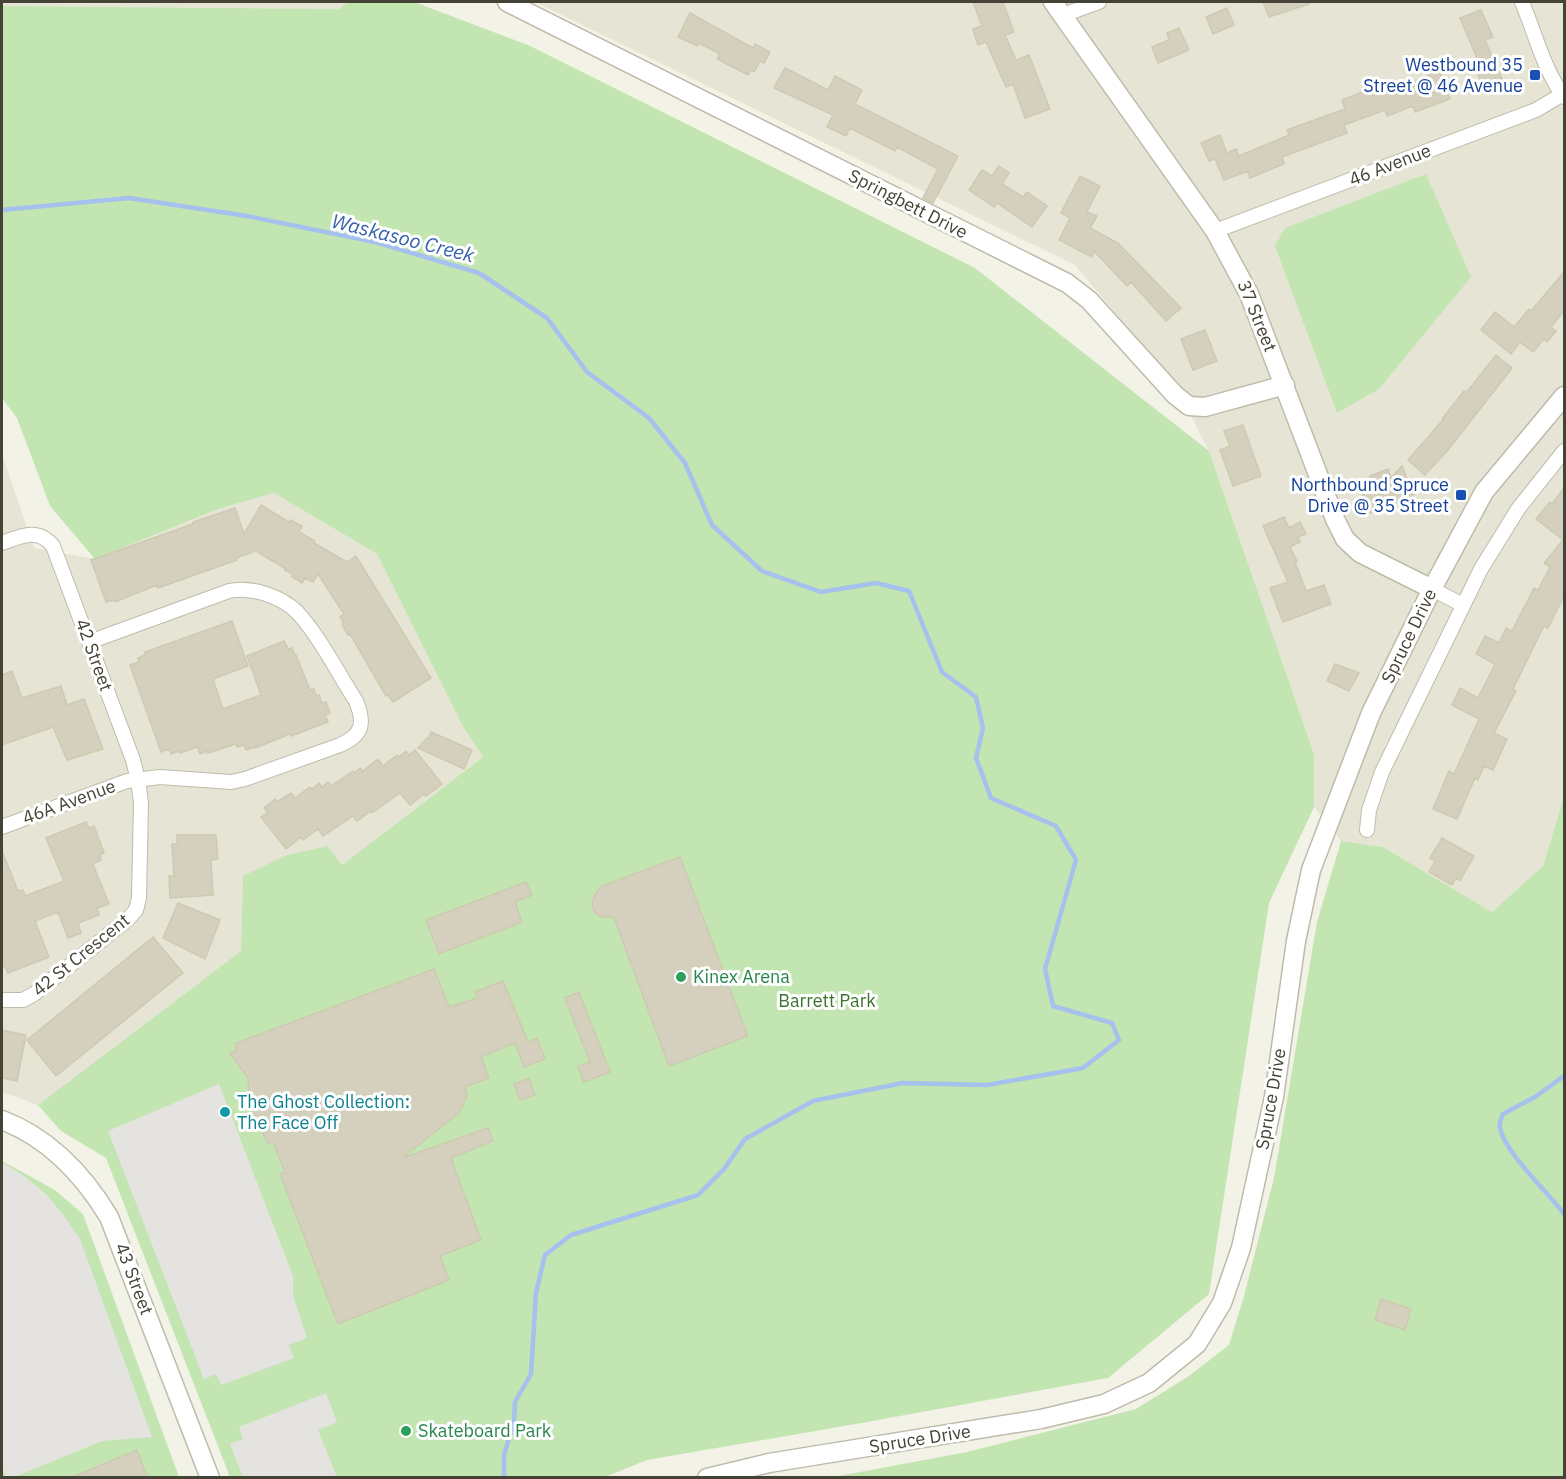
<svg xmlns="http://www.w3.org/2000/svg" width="1566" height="1479" font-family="'IBM Plex Sans',sans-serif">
<rect width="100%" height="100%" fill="#f3f2e7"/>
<path fill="#e6e5d5" d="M2,2h345l-6,7 -339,-3z
M535,2h1029v794l-21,70 -51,46 -109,-65 -42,-6 -27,-34v-53l-105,-303 -33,-65 -101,-121z
M2,454l32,94 61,11 123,-50 56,-16 103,61 85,171 21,32 -141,108 -99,11 -2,75 -203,154 -36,-13z"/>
<path fill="#c3e5b2" d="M347,2h67l114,43 447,223 234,183 105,303v53l-45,96 -60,391 -101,84 -241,44 -220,38 -42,17h-375l-124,-319 -45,-27 -23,-26 203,-154 2,-75 41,-20 43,-10 15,19 141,-108 -21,-32 -85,-171 -103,-61 -56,16 -123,50 -45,-53 -33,-88 -15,-20v-392l338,3z
M1426,174l45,103 -92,112 -42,24 -62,-167 10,-18z
M1564,796v681l-736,1 139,-26 169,-43 53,-33 40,-31 15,-49 30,-118 43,-256 24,-81 42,6 109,65 51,-46z
M2,1161l53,29 28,24 96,263h-177z"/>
<path fill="#e4e3df" d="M219,1084l74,192v19l14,43 -18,7 5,13 -73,27 -5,-11 -12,5 -96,-248z
M2,1162l22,14 22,18 19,23 15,22 72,198 -50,4 -90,37 -6,-1 -4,-11z
M326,1393l11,29 -19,8 19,47h-94l-13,-33 13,-5 -4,-12z"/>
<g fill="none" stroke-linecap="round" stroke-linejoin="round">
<path stroke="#a6c1ed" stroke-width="4.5" d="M2,210l127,-12 118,18 128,26 104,31 68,45 40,54 62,46 36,45 27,62 50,46 59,21 55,-9 33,8 33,81 34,25 7,31 -7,30 15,40 65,28 20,34 -31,109 8,37 59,17 7,17 -36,28 -96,17 -84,-2 -90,18 -68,38 -21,30 -26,26 -127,40 -26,20 -9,38 -5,81 -16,28 -1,20 -10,33v23
M1564,1076l-29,21 -32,17c-2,5 -4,8 -3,14 5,25 48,64 64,86"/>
</g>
<path fill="#d4d0bd" stroke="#cec9b1" stroke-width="1.5" d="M973,2h30l11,30 -9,3 11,25 13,-5 21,54 -25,9 -12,-34 -7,3 -20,-45 -8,3 -5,-16 9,-3z
M1263,2h46v2l-40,13z
M1227,8l7,17 -21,9 -7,-17z
M1481,10l12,27 -8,3 17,39 -19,8 -9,-22 5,-2 -19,-45z
M690,13l63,35 2,-4 15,8 -6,11 -4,-2 -6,11 -3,-2 -3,5 -31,-16 3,-5 -21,-11 -2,3 -19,-9z
M1179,28l10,22 -31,13 -6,-16 17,-7 -2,-7z
M785,68l43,22 7,-14 27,14 -7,14 103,52 -25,47 -10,-5 15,-29 -41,-22 -2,4 -45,-23 -4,8 -19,-9 6,-12 -59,-27z
M1440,71l10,28 -35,13 -2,-6 -26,10 -2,-6 -41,15 3,8 -65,24 2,7 -34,14 -2,-7 -24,9 -9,-21 -6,2 -8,-18 19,-8 7,18 9,-4 3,7 50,-21 -2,-5 58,-21 -3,-9 49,-19 3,8z
M999,166l10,7 -7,11 21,13 4,-5 20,14 -15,21 -35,-24 -3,4 -25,-17 13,-20 10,6z
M1080,176l20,10 -13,26 10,4 -7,12 28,15 63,65 -15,13 -35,-39 -4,4 -33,-35 -2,6 -33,-17 11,-22 -9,-5z
M1564,272v39l-13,16 5,4 -9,11 -3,-3 -11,13 -13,-10 -9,12 -30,-24 14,-18 19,15 15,-18 2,2z
M1205,330l12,31 -24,9 -12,-31z
M1496,355l16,13 -64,82 -23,25 -17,-15 35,-40 -1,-1 22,-28 2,2z
M1243,425l18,51 -28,10 -13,-36 10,-4 -6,-15z
M1402,466l12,30 -44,17 -8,-20 13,-4 -5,-13 18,-7 3,9z
M1564,488v108l-16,32 -4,-2 -31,63 3,2 -22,42 13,6 -14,31 -9,-4 -6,14 -3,-2 -18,41 -24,-10 16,-38 5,3 25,-55 -27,-14 8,-17 18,10 17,-34 -19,-10 9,-18 14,7 7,-15 6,3 22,-43 4,2 12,-23 -6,-4 19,-23 -27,-21 14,-17 2,2z
M261,505l28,17 2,-2 11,6 -3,6 16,9 -1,2 33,19 9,-6 75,122 -38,24 -5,-7 -2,1 -36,-62 -2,1 -6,-11 2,-1 -4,-6 4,-3 -26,-40 -5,8 -8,-4 -3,5 -10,-6 1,-3 -8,-4 1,-1 -30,-18 -20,7 1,2 -79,28 -1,-3 -42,17v-2l-9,2 -15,-42 102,-36v-2l42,-14 9,26z
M1284,517l5,11 11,-6 6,12 -8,3 2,5 -10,5 7,14 -2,1 11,29 18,-6 7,19 -48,18 -13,-34 18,-6 -25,-56z
M232,621l16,45 -35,13 10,30 38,-14 -14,-39 37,-15 4,8 4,-1 3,7h1l14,35 4,-1 2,7 3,-1 3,8 4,-1 4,11 -5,2 3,7 -37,14 -1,-2 -35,14 -1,-1 -8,3 -2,-5 -7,2 -1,-3 -28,9 -1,-2 -7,3 -3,-7 -17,6 -1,-2 -8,3 -2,-5 -8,3 -31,-87 9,-3 -1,-4 7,-3v-3z
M1335,664l24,9 -10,18 -22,-10z
M12,671l10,27 39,-12 6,19 17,-6 19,50 -36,11 -14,-33 -51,18v-70z
M431,732l41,18 -8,19 -46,-21 9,-10h2z
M415,750l27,34 -16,12 -2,-2 -14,11 -10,-12 -28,20 -1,-2 -14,10 -4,-5 -30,20 -5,-7 -15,11 -2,-3 -15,12 -25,-32 7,-5 -4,-4 11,-9 2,3 14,-9 4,5 15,-11 2,2 7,-6 3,4 6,-5 3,4 22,-15 1,2 6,-5 3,3 15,-12 5,7 14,-11 2,2 7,-6 3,4z
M86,822l3,6 5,-2 10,27 -4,2 1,5 -8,4 16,40 -12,4 2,7 -21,8 3,10 -13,5 -10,-26 -23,9 14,36 -41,16 -3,-7 -3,1v-116l16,40 5,-1 2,6 39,-15 -18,-43z
M177,835h39l2,24 -7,1 2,35 -43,3 -1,-22h5l-2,-32h5z
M1442,838l32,18 -14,25 -4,-3 -4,7 -23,-13 6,-11 -5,-3z
M680,857l68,179 -79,30 -55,-148 -15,-2 -4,-3 -3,-9 3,-10 7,-8z
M526,882l6,13 -17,7 7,20 -83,32 -13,-34z
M178,903l42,17 -15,39 -42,-21z
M153,937l30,36 -127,103 -29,-36z
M434,969l15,38 29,-9 -3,-6 28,-11 25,61 9,-4 8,21 -21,8 -9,-24 -34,14 8,21 -24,9 2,9 -8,17 -57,45 86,-30 5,13 -42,17 30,82 -41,16 9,24 -111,44 -58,-150 5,-2 -12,-30 -5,2 -18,-40 -2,-26 -18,-25 6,-2v-8z
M579,992l31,80 -26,10 -6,-15 12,-5 -25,-64z
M2,1030l24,5 -9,46 -15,-3z
M529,1078l6,17 -15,5 -6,-16z
M1381,1299l30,10 -6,21 -30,-10z
M137,1450l11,28h-76v-1z"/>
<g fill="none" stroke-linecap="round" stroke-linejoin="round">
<defs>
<path id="minor" d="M1522,2c13,31 22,68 42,95
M1063,15l36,-13
M1215,231l321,-121 27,-16
M2,543c19,-7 36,-16 51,3l80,214 5,20 3,23 -2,95 -3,12 -8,9 -94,75 -11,6h-21
M1432,589l31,16
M2,827l125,-46 33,-4 71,5 14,-3 95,-34c23,-10 25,-22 16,-44 -17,-26 -38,-67 -59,-89 -16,-16 -47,-26 -68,-21l-140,51
M1367,830l2,-20 13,-38 99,-203 37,-60 46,-58"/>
<path id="tertiary" d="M507,2l560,281 22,17 86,95 14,11 16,1 80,-22
M1053,2l162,229 34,63 86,225 10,20 15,14 72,36
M2,1120c47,18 81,54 107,97l101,261
M707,1478l62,-15 272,-44 63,-15 45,-21 48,-39 25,-41 19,-55 33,-151 22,-156 15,-71 60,-157 61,-124 52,-97 80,-96"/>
</defs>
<use href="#minor" stroke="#bebbaa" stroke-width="16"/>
<use href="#tertiary" stroke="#bebbaa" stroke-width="21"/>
<use href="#minor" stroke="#fff" stroke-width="14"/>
<use href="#tertiary" stroke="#fff" stroke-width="18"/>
</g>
<g fill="#1a4fb4" stroke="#fff" stroke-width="2">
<rect x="1529" y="69" width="12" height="12" rx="3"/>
<rect x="1455" y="489" width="12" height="12" rx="3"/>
</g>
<g fill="#2e9e5b" stroke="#fff" stroke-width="2">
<circle cx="681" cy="977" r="6"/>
<circle cx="406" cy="1431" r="6"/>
</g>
<circle fill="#0f9aa8" stroke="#fff" stroke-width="2" cx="225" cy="1112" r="6"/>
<g text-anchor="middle" stroke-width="6" stroke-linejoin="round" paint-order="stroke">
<g font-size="18" fill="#164399" stroke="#fff" text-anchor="end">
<text x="1523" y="71">Westbound 35<tspan x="1523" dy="21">Street @ 46 Avenue</tspan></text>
<text x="1449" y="491">Northbound Spruce<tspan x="1449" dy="21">Drive @ 35 Street</tspan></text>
</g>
<g font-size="18" fill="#454336" stroke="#fff">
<text transform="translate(1390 165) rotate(-21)" y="6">46 Avenue</text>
<text transform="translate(908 204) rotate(27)" y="6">Springbett Drive</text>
<text transform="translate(1257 316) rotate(68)" y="6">37 Street</text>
<text transform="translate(1409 636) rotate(-64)" y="6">Spruce Drive</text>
<text transform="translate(94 655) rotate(70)" y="6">42 Street</text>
<text transform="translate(69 802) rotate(-20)" y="6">46A Avenue</text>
<text transform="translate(81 955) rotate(-39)" y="6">42 St Crescent</text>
<text transform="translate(1271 1099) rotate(-80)" y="6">Spruce Drive</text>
<text transform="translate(134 1279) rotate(69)" y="6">43 Street</text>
<text transform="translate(920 1439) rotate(-9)" y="6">Spruce Drive</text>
</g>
<g font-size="18" fill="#27864d" stroke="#fff" text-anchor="start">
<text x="693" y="983">Kinex Arena</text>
<text x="418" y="1437">Skateboard Park</text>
</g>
<g font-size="18" fill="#39742c" stroke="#fff">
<text x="827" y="1007">Barrett Park</text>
</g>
<g font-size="18" fill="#0d838f" stroke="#fff" text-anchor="start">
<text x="237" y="1108">The Ghost Collection:<tspan x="237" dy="21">The Face Off</tspan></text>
</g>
<g font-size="20" font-style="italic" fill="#3561ac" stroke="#fff">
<text transform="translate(403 238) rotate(14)" y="7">Waskasoo Creek</text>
</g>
</g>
<rect width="1566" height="1479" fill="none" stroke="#454336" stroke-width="6"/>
</svg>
